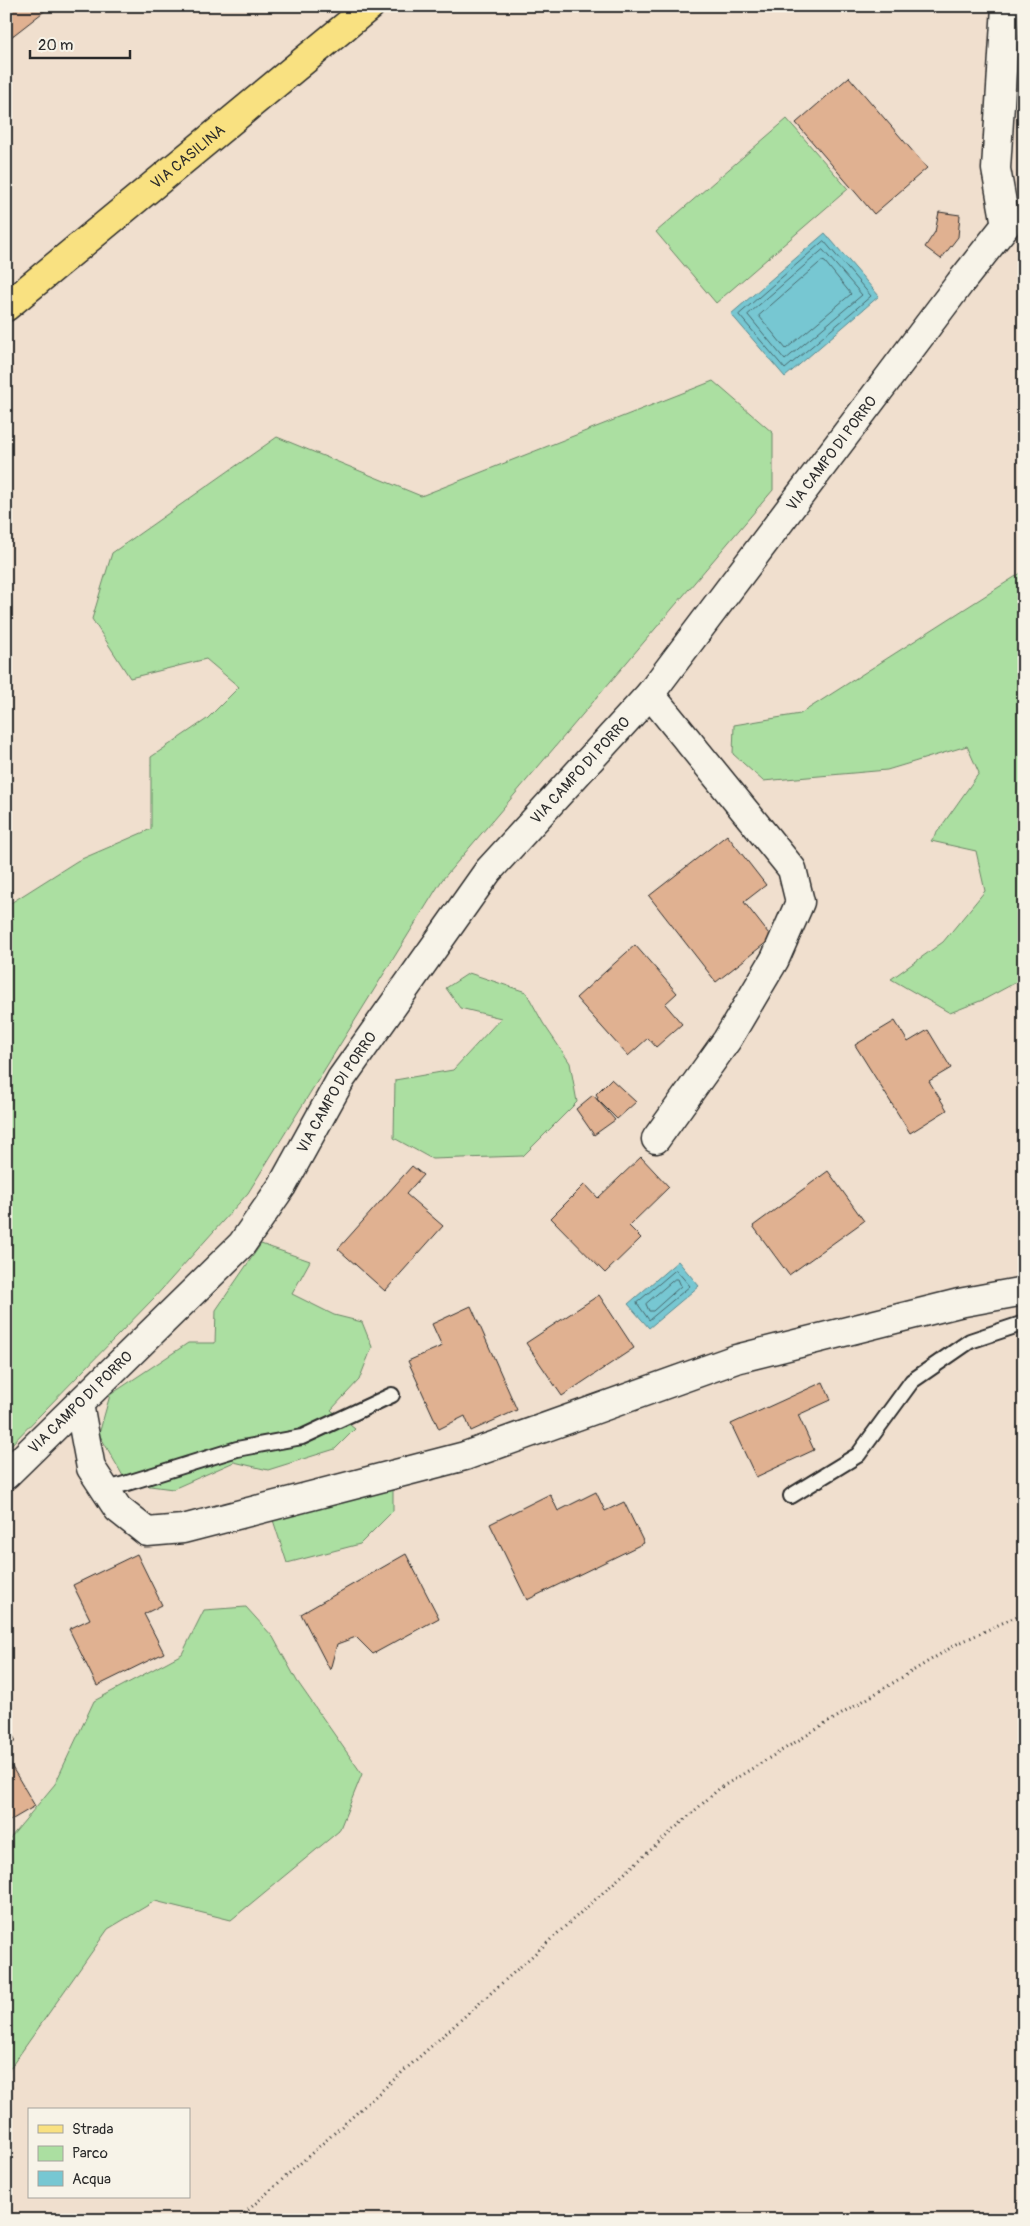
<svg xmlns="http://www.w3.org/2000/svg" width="1030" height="2226" font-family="Pangolin,sans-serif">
<rect width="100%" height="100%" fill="#f0dfce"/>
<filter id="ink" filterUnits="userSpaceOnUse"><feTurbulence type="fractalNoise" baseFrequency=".02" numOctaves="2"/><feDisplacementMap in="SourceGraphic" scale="10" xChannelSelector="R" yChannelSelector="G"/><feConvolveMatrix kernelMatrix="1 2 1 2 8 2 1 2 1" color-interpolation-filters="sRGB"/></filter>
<g filter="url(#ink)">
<path fill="#abdfa1" stroke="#6b8566" d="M787,119l61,70 -132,114 -60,-71z
M713,381l60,52v57l-331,390 -194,313 -94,105 -148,152v-544l71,-45 74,-32v-72l56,-38 32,-32 -33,-28 -76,19 -38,-59 20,-66 165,-116 144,59z
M1024,571v407l-39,21 -35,14 -59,-34 52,-37 42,-51 -9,-40 -45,-10 48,-68 -12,-27 -80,24 -124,11 -30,-27 1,-29 66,-11z
M469,973l57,19 17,31 27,40 7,39 -54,54 -91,3 -38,-21 1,-58 58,-10 48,-52 -41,-10 -14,-20z
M261,1244l49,17 -18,33 42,21 28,7 10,25 -13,33 -28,30 24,19 -20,20 -67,21 -34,-8 -61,27 -46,-6 -28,-49 11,-39 78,-52h27l1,-33z
M393,1485v26l-33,33 -73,19 -14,-43z
M246,1607l27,30 24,44 65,93 -23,57 -108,89 -76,-19 -47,28 -102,145v-231l49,-59 39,-83 88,-47 22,-44z"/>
<path fill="#77c7d2" stroke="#59898f" d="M825,233l54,63 -94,81 -54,-63z
M678,1261l21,25 -50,42 -21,-24z"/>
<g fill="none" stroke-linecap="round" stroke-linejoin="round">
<path stroke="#49696e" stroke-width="1" d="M824,241l47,55 -86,73 -46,-54z
M823,250l39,45 -77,65 -37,-45z
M822,261l3,1 26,32 -65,55 -27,-33z
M676,1270l14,16 -41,34 -12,-17z
M675,1279h3l3,7 -28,25h-4l-3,-7z"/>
</g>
<path fill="#e0b191" stroke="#2b2b2b" d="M6,6h45l-45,35z
M849,77l78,91 -53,46 -78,-91z
M939,212l21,3 -2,22 -17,22 -16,-12 10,-15z
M727,835l39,50 -22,17 28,36 -56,44 -67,-86z
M635,945l42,48 -12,11 17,20 -26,23 -8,-9 -20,18 -52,-58z
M895,1021l13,21 20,-12 23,38 -22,13 18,29 -37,23 -55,-88z
M611,1079l25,23 -19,17 -20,-20 1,-2 -2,-3z
M593,1095l22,25 -21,15 -18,-26z
M641,1157l28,30 -40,39 12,12 -36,35 -54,-55 34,-34 13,14z
M412,1166l11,9 -17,19 37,32 -58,65 -47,-42z
M828,1171l36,50 -75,54 -36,-49z
M599,1295l35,53 -72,48 -36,-53z
M471,1306l46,104 -46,21 -6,-15 -26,13 -31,-68 34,-15 -10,-22z
M823,1382l8,18 -33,15 16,35 -58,27 -25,-53z
M596,1492l9,19 19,-9 20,41 -117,57 -37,-76 60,-30 8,17z
M137,1554l25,51 -18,9 20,39 -67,33 -28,-57 21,-10 -17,-34z
M406,1554l33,64 -66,36 -17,-17 -19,7 -7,26 -29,-56z
M6,1724l10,17 -10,6z
M6,1757l29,49 -29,17z"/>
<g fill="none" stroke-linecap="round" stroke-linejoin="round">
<defs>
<path id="service" d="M105,1490l132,-41 65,-12 90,-42
M791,1496l67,-41 54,-74 58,-40 54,-18"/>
<g id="minor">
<path d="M650,694l142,175 8,33 -25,57 -48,81 -71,99"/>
<path d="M79,1404l12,64 27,41 29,23 36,-3 282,-73 271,-97 223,-56 65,-12"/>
<path id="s1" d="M6,1475l236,-231 40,-58 59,-107 147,-208 162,-177 310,-411 46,-58 -10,-56 10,-163"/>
</g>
<g id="primary">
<path id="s2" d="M6,307l364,-301"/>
</g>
</defs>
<use href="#service" stroke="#2b2b2b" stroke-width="18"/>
<use href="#minor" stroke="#2b2b2b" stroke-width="31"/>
<use href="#primary" stroke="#2b2b2b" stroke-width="31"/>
<path stroke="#2b2b2b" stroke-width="3" stroke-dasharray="1 4" stroke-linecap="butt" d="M237,2220l483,-432 237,-144 67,-31"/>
<use href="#service" stroke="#f7f3e8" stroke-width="14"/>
<use href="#minor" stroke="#f7f3e8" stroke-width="28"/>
<use href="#primary" stroke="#f9e181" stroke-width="28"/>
</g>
</g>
<g text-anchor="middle" stroke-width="4.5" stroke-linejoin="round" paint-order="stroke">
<g font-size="15" fill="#2b2b2b" stroke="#f7f3e8">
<text dy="5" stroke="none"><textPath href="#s2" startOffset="236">VIA CASILINA</textPath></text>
<text dy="5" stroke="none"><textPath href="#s1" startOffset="1319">VIA CAMPO DI PORRO</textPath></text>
<text dy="5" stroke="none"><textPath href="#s1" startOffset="914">VIA CAMPO DI PORRO</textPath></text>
<text dy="5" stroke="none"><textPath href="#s1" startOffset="509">VIA CAMPO DI PORRO</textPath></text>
<text dy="5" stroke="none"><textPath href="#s1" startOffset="104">VIA CAMPO DI PORRO</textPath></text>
</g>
</g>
<rect width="1030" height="2226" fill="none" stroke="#f7f3e8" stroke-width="25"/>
<rect x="12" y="12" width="1005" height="2201" fill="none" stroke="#2b2b2b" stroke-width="2" filter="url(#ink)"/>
<rect x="28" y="2108" width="162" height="90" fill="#f7f3e8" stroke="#a5a39c"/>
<rect x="38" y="2125" width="25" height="8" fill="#f9e181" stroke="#a5a39c"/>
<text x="72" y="2134" font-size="15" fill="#2b2b2b">Strada</text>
<rect x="38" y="2146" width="25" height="15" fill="#abdfa1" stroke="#a5a39c"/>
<text x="72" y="2158" font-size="15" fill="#2b2b2b">Parco</text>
<rect x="38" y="2171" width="25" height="15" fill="#77c7d2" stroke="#a5a39c"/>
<text x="72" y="2184" font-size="15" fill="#2b2b2b">Acqua</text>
<path d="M30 50v8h100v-8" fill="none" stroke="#2b2b2b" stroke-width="2.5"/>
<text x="38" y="50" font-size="15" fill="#2b2b2b" stroke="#f7f3e8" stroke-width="4" paint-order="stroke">20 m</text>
</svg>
